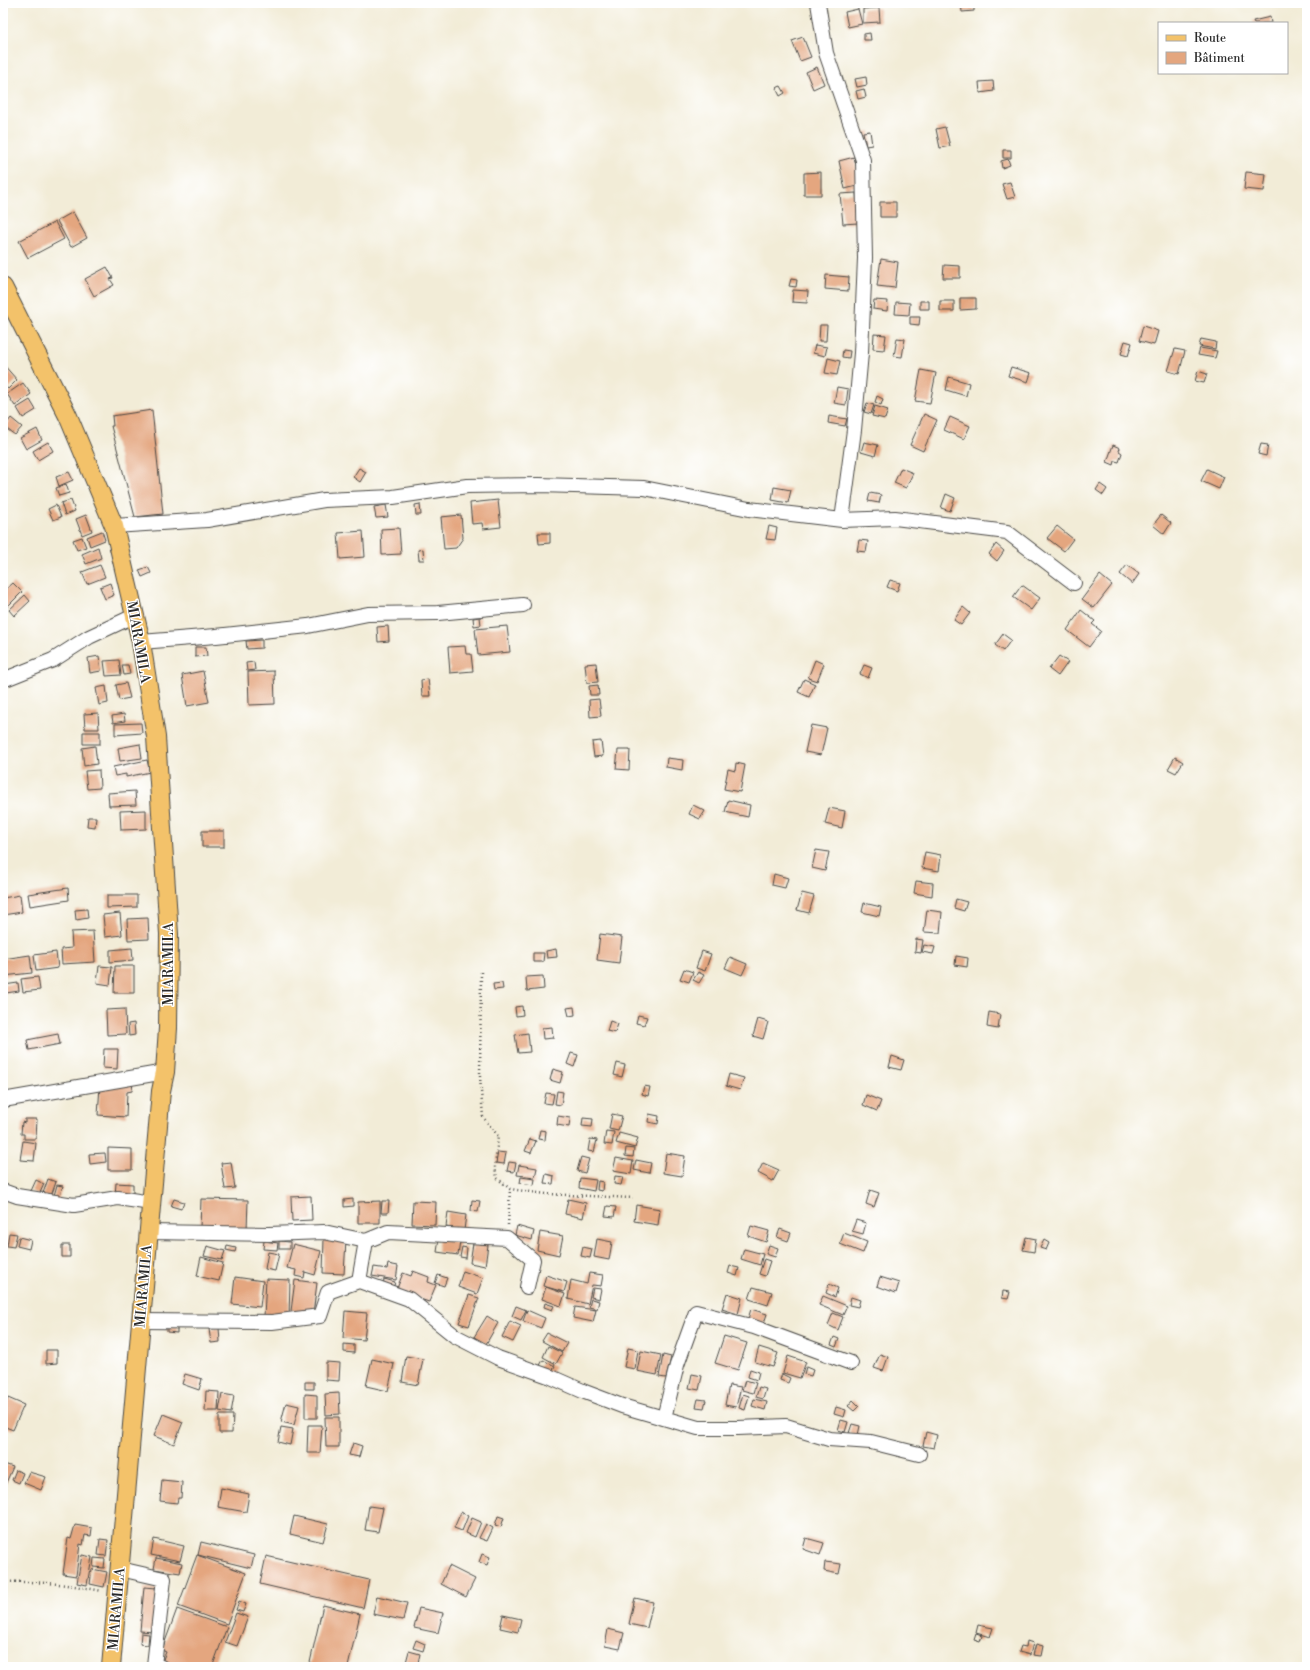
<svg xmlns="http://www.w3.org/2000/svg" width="1310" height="1670" font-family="'Libre Bodoni',serif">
<rect width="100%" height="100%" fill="#fff"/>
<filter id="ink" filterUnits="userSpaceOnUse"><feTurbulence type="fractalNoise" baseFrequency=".025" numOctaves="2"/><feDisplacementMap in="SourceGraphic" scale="8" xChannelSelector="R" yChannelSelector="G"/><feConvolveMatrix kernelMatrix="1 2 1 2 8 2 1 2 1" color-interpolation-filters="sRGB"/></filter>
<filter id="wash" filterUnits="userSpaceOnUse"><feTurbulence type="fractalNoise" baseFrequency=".012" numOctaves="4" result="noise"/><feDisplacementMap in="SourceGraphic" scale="16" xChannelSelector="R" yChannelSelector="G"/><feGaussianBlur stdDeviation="0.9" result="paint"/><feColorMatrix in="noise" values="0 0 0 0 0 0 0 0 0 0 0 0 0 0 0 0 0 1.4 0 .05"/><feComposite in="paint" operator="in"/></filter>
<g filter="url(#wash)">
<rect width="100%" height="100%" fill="#f2ecd7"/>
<g id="blocks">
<path fill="#e4a67f" d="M961,3h13v8l-12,1z
M879,8l1,14 -17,1v-14z
M858,9l4,15 -14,3 -3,-15z
M1270,17l1,6h-17l-1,-2z
M870,33l1,7h-7v-6z
M803,37l8,20 -11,4 -8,-20z
M817,67l7,17 -11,5 -7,-17z
M866,77l1,8 -10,2 -2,-8z
M993,81l1,10 -14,2 -1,-11z
M781,86l4,7 -5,3 -4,-8z
M864,89l2,8 -8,2 -2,-8z
M945,127l5,19 -10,2 -4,-19z
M870,131l2,14 -6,1 -3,-14z
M1003,150h8v8h-8z
M854,157l7,28 -16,4 -6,-28z
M1008,159l2,6 -8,3 -1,-7z
M821,172v23h-17v-22z
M1246,172l20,2 -2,17 -20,-2z
M1010,182l5,15 -8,2 -5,-15z
M856,193l2,30 -15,1 -3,-30z
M880,202h16v15h-16z
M73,212l14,26 -16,9 -14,-26z
M55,222l9,17 -36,19 -9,-17z
M881,259l17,3 -3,26 -18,-2z
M944,265l16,1v12h-17z
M107,267l6,11 -3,1 4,6 -20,11 -9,-17z
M826,275l23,2 -1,14 -23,-2z
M791,279l6,1 -1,7 -7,-1z
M793,290l15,1 -1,12 -15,-1z
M960,298h16v11l-16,1z
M874,300l14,1 -1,10 -14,-2z
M920,301h9v8h-9z
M940,301h14v10h-14z
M896,302l14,1 -1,12 -14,-1z
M910,317h10l-1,8 -9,-1z
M820,325h7l-1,16h-7z
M1143,326l15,5 -4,14 -15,-4z
M874,334l12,1 -2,15 -11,-1z
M897,338l8,1 -3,18 -8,-1z
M1201,339l15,3 -1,7 -16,-3z
M1125,341l7,2 -4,13 -7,-2z
M815,345l12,2 -2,9 -12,-3z
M1200,348l17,3 -2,7 -17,-3z
M1175,349l10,2 -6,23 -11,-3z
M843,350l7,1 -1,7 -7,-1z
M828,358l12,3 -3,14 -12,-2z
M3,364l14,16 -9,9 -5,-5z
M1011,367l20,6 -3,9 -20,-6z
M921,370l15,3 -6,30 -15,-2z
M1198,371l9,3 -3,9 -9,-2z
M949,377l20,6 -3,13 -20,-6z
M23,383l8,11 -16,12 -8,-12z
M837,387l11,2 -2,16 -12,-2z
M877,396l6,3 -2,6 -6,-3z
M30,400l6,10 -13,8 -6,-10z
M867,403l7,2 -3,9 -7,-2z
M875,406l13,4 -3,9 -13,-3z
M152,410l11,104 -28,3 -24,-91h2l-1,-10z
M924,414l13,6 -14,31 -13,-6z
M829,416l18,3 -2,7 -17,-3z
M950,417l20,9 -6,13 -20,-9z
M11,418l11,9 -7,8 -11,-8z
M37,429l5,11 -16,9 -6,-11z
M48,442l5,9 -15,9 -5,-9z
M864,442l14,3 -3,11 -14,-4z
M1261,444l7,1 -2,11 -8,-2z
M1113,445l7,3 -1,3 3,2 -3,9 -4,-1 -1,4 -7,-3z
M359,468l7,4 -6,10 -7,-5z
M901,468l12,5 -7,15 -12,-5z
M1207,469l17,8 -5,12 -18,-8z
M69,472l4,8 -14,6 -3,-9z
M66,484l3,9 -10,3 -3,-8z
M1100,484l7,5 -4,6 -7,-5z
M774,487l17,3 -3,13 -16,-3z
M870,493l11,2 -2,8 -11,-2z
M946,494l9,4 -5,13 -9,-3z
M71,500l4,11 -10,4 -4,-12z
M498,500l3,27 -18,2 -1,-6 -10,1 -2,-21z
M420,504l1,11h-5l-1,-10z
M56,505l5,12 -8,3 -5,-11z
M386,505l2,12 -12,1 -2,-11z
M86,515l6,16 -10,4 -6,-16z
M461,515l2,23 -7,10 -12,1 -3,-32z
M1161,515l10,8 -7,11 -11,-9z
M769,526l8,2 -2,12 -9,-1z
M1057,526l16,13 -9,12 -17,-13z
M399,528l2,26 -19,1 -1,-26z
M102,531l3,9 -15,6 -3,-9z
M363,531l2,26 -25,2 -2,-26z
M538,533h12v10l-11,1z
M82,537l4,10 -9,3 -4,-10z
M859,540l9,1 -2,11 -9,-1z
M996,544l8,7 -7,10 -8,-7z
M98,547l3,11 -15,6 -4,-10z
M423,549l1,11h-5l-1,-10z
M100,565l5,12 -18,7 -5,-12z
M1127,565l12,9 -7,10 -12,-10z
M148,567l3,6 -9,4 -3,-7z
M1100,575l12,10 -18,23 -12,-9z
M890,580l10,3 -3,8 -10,-4z
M13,583l9,9 -16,16 -3,-4v-12z
M110,583l4,12 -9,4 -5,-12z
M1022,585l18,13 -9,12 -18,-13z
M25,595l5,6 -16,15 -5,-6z
M963,607l7,6 -9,12 -7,-5z
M1081,610l14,11 -3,3 9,7 -12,16 -22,-17z
M480,617l1,8 -7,1 -1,-8z
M388,626l1,15 -11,1 -1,-15z
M507,626l3,26 -32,3 -3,-26z
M1003,634l8,6 -8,11 -8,-6z
M262,640v8l-15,1 -1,-8z
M465,646l1,8h5l2,17 -23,2 -2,-26z
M195,647h11l1,9 -12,1z
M99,656l2,15 -11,2 -2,-15z
M1059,656l9,6 -10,14 -9,-7z
M119,660l2,15 -15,1 -2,-15z
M815,660l9,4 -7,17 -9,-3z
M254,662l1,8 -8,1 -1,-8z
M596,663l2,19 -11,1 -2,-19z
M122,665h6l2,9 -6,1z
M864,665l8,3 -4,10 -8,-4z
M203,671l6,31 -22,4 -5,-31z
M274,671l1,33 -26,1 -1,-33z
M428,679l2,17h-8l-1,-16z
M804,679l11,5 -6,13 -11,-5z
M126,683l4,15 -11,2 -3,-15z
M598,685l1,10h-9l-1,-9z
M106,686l2,17 -9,2 -3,-17z
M599,699l2,17 -11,1 -1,-17z
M98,713l1,16h-14l-1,-15z
M124,714l1,7 -12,2 -1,-7z
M141,723l1,10 -27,2v-11z
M811,725l16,3 -6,27 -16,-3z
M83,732h17v12h-17z
M601,741l2,15 -9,1 -2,-15z
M140,744l2,14 -22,3 -2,-13z
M95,746l2,18 -13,2 -2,-18z
M618,750h12l-1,20 -13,-1z
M1175,757l8,5 -7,11 -8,-4z
M667,758l16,2 -1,10 -16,-3z
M147,760l3,12 -24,5v-3l-11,2 -2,-9z
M736,763l9,2 -5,27 -16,-3 4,-20 7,2z
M99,770l1,18 -13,1 -2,-18z
M135,791l1,14 -27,1 -1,-13z
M728,800l22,5 -2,12 -23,-5z
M693,805l12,6 -5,8 -11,-5z
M829,808l16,3 -3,17 -17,-4z
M146,810v19l-25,1 -1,-19z
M88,817h8l-1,10 -8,-1z
M202,831h22v16h-22z
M816,850l13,2 -4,19 -13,-3z
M925,852l16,3 -2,16 -17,-3z
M774,874l14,4 -3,10 -13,-3z
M916,881l17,2 -1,13 -18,-3z
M68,888l1,12 -39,6 -2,-12z
M802,893l12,3 -5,17 -12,-3z
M20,895l2,17 -19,3v-17z
M107,895h30v12l-30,1z
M956,899l11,3 -3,9 -10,-3z
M864,903l17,4 -2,9 -17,-4z
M87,909l1,9 -12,2 -1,-10z
M927,910l15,2 -2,21 -16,-1z
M120,913l2,22 -17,2 -2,-22z
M148,918l1,21 -21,1 -1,-21z
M93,931l2,31 -33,2 -1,-15 11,-1 -1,-16z
M600,934l22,3 -3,26 -22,-3z
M916,939l7,1 -2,13 -6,-1z
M924,945l11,2 -2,7 -11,-2z
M132,948l1,12 -23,2v-12z
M556,949l1,8 -10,1 -1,-7z
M702,951l9,3 -6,17 -9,-3z
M56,952l2,16 -22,3 -2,-16z
M533,953h11l-1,9h-10z
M30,955l2,18 -29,3v-17z
M956,956l12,2 -1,9 -12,-2z
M730,957l17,7 -5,11 -17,-7z
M99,966l13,1 -2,18 -13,-2z
M115,966h19v27h-20z
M684,969l9,3 -4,10 -9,-3z
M698,972l6,3 -5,8 -6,-3z
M543,976l1,13 -17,2 -1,-14z
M38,977l2,13 -17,2 -2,-13z
M18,983l1,8 -13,2 -2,-8z
M502,983l1,6 -9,1 -1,-6z
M522,1006l1,9 -7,1 -1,-9z
M574,1007l1,8 -6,1 -2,-8z
M125,1009l1,25 -19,1 -1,-25z
M989,1012l11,2 -2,15 -11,-2z
M638,1015l9,2 -3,8 -8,-2z
M758,1019l10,3 -5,17 -10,-3z
M610,1021l8,3 -3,9 -8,-2z
M134,1023l1,12 -6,1 -1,-12z
M552,1027l1,11 -10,1 -1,-11z
M528,1033l2,19 -12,1 -3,-18z
M58,1034l2,10 -31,6 -2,-10z
M104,1049h14l-1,20 -14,-1z
M571,1053l7,2 -4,12 -7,-3z
M892,1056l12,4 -3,10 -12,-3z
M617,1063l8,2 -3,12 -8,-2z
M553,1069l10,3 -3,11 -10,-3z
M729,1074l15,4 -4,12 -14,-4z
M133,1082l-1,9 -5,1 -1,25 -28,-2 2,-29z
M644,1086l6,1 -2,9 -6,-2z
M557,1091l6,1 -2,13 -6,-1z
M546,1093l8,1 -2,10 -8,-1z
M866,1095l15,6 -4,10 -14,-6z
M612,1114l10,2 -4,15 -9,-2z
M649,1114l10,2 -1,8 -10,-2z
M558,1116l12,2 -1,9 -12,-2z
M583,1118l10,1 -1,8 -10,-1z
M25,1119h12l-1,20h-12v-5h-3l1,-12 3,1z
M540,1130l6,1 -1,9 -7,-1z
M606,1131l8,1 -2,13 -8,-1z
M619,1133l19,5 -3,10 -19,-5z
M530,1139l6,2 -5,12 -6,-2z
M590,1139l7,1 -3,12 -6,-1z
M23,1141l13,2 -2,18 -14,-1z
M108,1148l24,1v21h-24z
M626,1148l8,1 -1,8 -8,-1z
M498,1152l8,1 -2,11 -8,-1z
M105,1153l1,9 -16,2 -1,-10z
M666,1153l19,3 -3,20 -19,-3z
M581,1157l8,2 -4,14 -8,-2z
M616,1158l17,3 -2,13 -18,-3z
M636,1160l15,3 -2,10 -15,-3z
M231,1162l4,26 -10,1 -4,-26z
M509,1162l7,1 -2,9 -7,-1z
M763,1163l16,7 -6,11 -15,-8z
M519,1165l18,3 -2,9 -18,-2z
M546,1174l8,2 -1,8 -9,-1z
M615,1176l8,1 -2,8 -7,-1z
M521,1177l14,2 -1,6 -14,-2z
M580,1178l16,2 -2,11 -15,-3z
M48,1179l8,3 -6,17 -8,-3z
M36,1180l8,4 -5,11 -8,-4z
M598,1181l5,1 -1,9 -5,-1z
M116,1183l17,1v12h-18z
M57,1185l6,1 -5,15 -5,-2z
M870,1190l9,3 -5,14 -8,-3z
M311,1196l1,24 -20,1 -1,-24z
M174,1199l10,3 -3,7 -10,-3z
M201,1199l47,1 -1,29 -47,-1z
M353,1199v7l-9,1v-7z
M568,1199l18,4 -3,15 -18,-4z
M472,1200l8,1 -2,11 -7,-1z
M380,1201v22h-22v-21z
M382,1201h7l-1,12h-7z
M413,1201l23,1 -1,23 -23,-1z
M636,1205l24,4 -2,16 -24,-4z
M607,1206l9,1 -2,10 -9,-1z
M448,1212l18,3 -2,15 -18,-3z
M856,1220l10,3 -3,11 -11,-3z
M517,1226l17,5 -2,9 -17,-5z
M751,1226l18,5 -3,11 -18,-6z
M780,1229l11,4 -3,8 -11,-4z
M540,1232l23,4 -4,19 -22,-5z
M9,1233l8,1 -3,13 -7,-1z
M844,1233l23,9 -4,11 -23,-9z
M19,1237l12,3 -2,9 -12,-3z
M1026,1237l10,2 -2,13 -11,-2z
M324,1239l22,1 -2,34 -21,-1z
M439,1239l21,3 -2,13 -21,-3z
M597,1239l15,3 -3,18 -15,-3z
M1044,1240l5,3 -3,7 -6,-2z
M264,1241l14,2 -1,7 -14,-1z
M279,1241l11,1v7h-11z
M473,1243l15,2 -3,21 -15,-3z
M293,1244l28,7 -6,24 -10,-3 -1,6 -9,-2 1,-6 -9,-2z
M62,1245h8v12h-8z
M769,1245l9,3 -3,9 -9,-3z
M207,1246l18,5 -3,9 -18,-4z
M227,1246l9,2 -1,4 -9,-2z
M462,1247l5,1 -1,10 -6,-1z
M583,1247l9,2 -2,9 -9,-2z
M744,1249l19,5 -3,11 -19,-6z
M268,1252l11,2 -4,17 -10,-2z
M201,1257l22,6 -4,18 -22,-5z
M764,1259l6,2 -5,15 -6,-2z
M388,1264l10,2 -2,14 -24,-4 2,-9 13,2z
M730,1266l9,2 -2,8 -9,-3z
M413,1271l16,6 -1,5 8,3 -7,17 -33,-11 7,-18 8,3z
M463,1271l20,7 -6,16 -19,-7z
M589,1273l14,2 -2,11 -9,-1 -4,19 -20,-5 3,-19 16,4z
M438,1275l9,3 -3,8 -9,-3z
M546,1275l21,7 -3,10 -21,-6z
M235,1277l28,4 -3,26 -28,-3z
M880,1277l19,6 -3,10 -19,-7z
M266,1279l24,1 -1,38 -25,-1z
M384,1279l11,3 -2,7 -10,-3z
M295,1280l22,3 -4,31 -22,-3z
M829,1284l9,4 -3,9 -9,-4z
M546,1287l19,7 -4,12 -19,-7z
M753,1287l19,5 -4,13 -19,-6z
M593,1288l8,1 -2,10 -8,-2z
M1003,1291l7,1 -2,7 -6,-1z
M727,1293l15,5 -4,16 -16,-5z
M469,1295l10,3 -10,28 -10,-3z
M823,1296l24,10 -4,9 -24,-10z
M851,1297l9,3 -2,7 -9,-2z
M591,1299l8,2 -2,8 -8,-2z
M545,1303l9,3 -2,4 -8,-3z
M516,1306l10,4 -5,10 -9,-4z
M575,1307l21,3 -3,12 -20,-4z
M751,1309l16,5 -3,9 -16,-4z
M527,1310l18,8 -4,10 -18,-7z
M345,1311l22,2 -3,27 -21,-2z
M833,1313l10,4 -5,13 -10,-5z
M487,1316l11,7 -12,21 -12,-7z
M510,1321l11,5 -8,16 -11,-5z
M167,1326l10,1v6l-10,-1z
M219,1328l1,14 -9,1 -2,-14z
M547,1333l20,10 -5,9 -20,-11z
M724,1336l23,7 -9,27 -23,-7z
M834,1337l5,2 -3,8 -5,-2z
M344,1344l10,1v8l-10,-1z
M548,1346l14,7 -6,11 -13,-7z
M759,1347l19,6 -5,14 -18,-5z
M628,1348l10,2 -3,19 -11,-2z
M46,1350h11v13l-11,1z
M641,1351l20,4 -4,20 -20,-4z
M880,1354l8,3 -5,14 -9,-3z
M663,1355l8,2 -5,21 -7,-1z
M406,1356l17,3 -5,26 -16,-3z
M788,1356l18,6 -6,16 -17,-5z
M372,1359l22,5 -6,27 -22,-5z
M543,1360l12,6 -5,9 -12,-6z
M326,1362l14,1 -1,18 -13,-1z
M806,1367l7,3 -2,6 -7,-2z
M750,1369l9,3 -2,8 -9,-3z
M185,1374l17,5 -3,11 -17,-6z
M692,1374l10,2 -3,14 -10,-2z
M782,1374l8,4 -2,5 -8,-3z
M745,1380l11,3 -3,10 -11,-3z
M305,1382h9v7h-9z
M729,1385l12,2 -5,20 -11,-2z
M759,1387l7,2 -3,10 -7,-2z
M206,1391l13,1 -1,19h-13z
M339,1393l1,21 -14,1 -1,-21z
M222,1394l12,2 -3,17 -12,-2z
M305,1394l12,1v23h-12z
M743,1394l6,2 -4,14 -6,-2z
M8,1398l16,7 -11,25 -10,-4v-16z
M698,1399l8,1 -2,8 -8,-1z
M754,1399l13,3 -2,8 -13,-4z
M853,1400l6,6 -5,5 -6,-5z
M286,1403l13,3 -5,19 -13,-3z
M836,1407l10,3 -2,7 -10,-3z
M163,1414l20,8 -9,22 -20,-8z
M219,1415h14l-1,18h-13z
M325,1417h14v30h-13z
M841,1420l7,2 -3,10 -7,-2z
M852,1424l8,2 -2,9 -9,-2z
M308,1425h14l-2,28h-13z
M281,1427l12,2 -3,16 -12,-3z
M926,1432l11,3 -3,13 -11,-2z
M353,1443l9,3 -3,11 -10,-2z
M4,1464l9,3 -8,18 -2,-1z
M16,1470l7,3 -4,10 -7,-3z
M29,1472l17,5 -5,13 -17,-7z
M162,1480l20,2 -1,16h-3l-1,5 -17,-2z
M221,1488l28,6 -3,18 -28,-5z
M369,1506l14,2 -5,24 -13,-2z
M461,1512l7,4 -6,15 -8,-3z
M294,1516l34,8 -5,18 -33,-8z
M498,1516l6,2 -3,9 -6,-2z
M472,1518l9,4 -6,15 -9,-4z
M486,1524l7,4 -6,13 -8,-3z
M75,1525l17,3 -1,8 -6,-1 -2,10 -3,-1 -4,32 -13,-2 5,-36 3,1z
M806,1538l18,5 -4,12 -17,-6z
M100,1539l8,1 -2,16 -8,-1z
M154,1539l30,7 -4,15 -29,-6z
M201,1542l53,13 -3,13 -53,-13z
M482,1554l8,3 -3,8 -8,-3z
M82,1555l10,2 -5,28 -10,-2z
M197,1555l49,18 -19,51 -49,-18z
M266,1556l103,24 -6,28 -103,-24z
M94,1558l11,1 -1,9 -11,-1z
M156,1558l26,5 -2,10 -26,-4z
M825,1562l16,2 -2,10 -15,-3z
M449,1566l26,13 -9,18 -25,-13z
M92,1569l15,3 -3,15 -14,-3z
M144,1587l13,1 -4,44 -13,-1z
M377,1596l30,7 -4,17 -30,-6z
M635,1598l18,4 -6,26 -18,-4z
M239,1601l7,3 -3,8 -7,-2z
M323,1605l37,9 -12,53h-39z
M419,1608l24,5 -5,20 -24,-5z
M177,1609l50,18 -14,38 3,1 -1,1h-47l-7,-3 5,-12 -4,-2z
M236,1613l12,4 -11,29 -12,-4z
M503,1615l18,4 -3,13 -18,-4z
M978,1625l15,3 -3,9 -14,-4z
M608,1629l16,4 -4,16 -15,-3z
M141,1633l8,1 -1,11 -8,-1z
M976,1634l6,2 -2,6 -6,-2z
M416,1640l9,4 -2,7 -10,-3z
M1027,1641l6,2 -3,12 -11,-3 2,-6 5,1z
M1036,1644l7,2 -2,10 -8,-1z
M409,1651l11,3 -3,13 -12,-1z"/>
</g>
</g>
<g filter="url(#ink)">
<use href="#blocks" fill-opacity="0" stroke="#494845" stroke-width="1"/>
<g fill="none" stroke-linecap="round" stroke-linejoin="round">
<defs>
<path id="minor" d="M818,3l8,50 37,107 2,98 -4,95 -7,77 -12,90
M114,526l93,-6 117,-20 69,-3 74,-11 72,-1 105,3 105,21 93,11 53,-2 112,14 67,51
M141,642l75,-6 92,-10 60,-12 70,-1 85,-8
M3,680l50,-20 36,-23 47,-22
M3,1100l162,-28
M3,1191l14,5 57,9 44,-7 33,5
M148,1232l121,2 55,-2 42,9
M359,1281l7,-40 22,-9 119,6 26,22 -6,27
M139,1321l133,1 48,-6 8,-24 31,-11 50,18 46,37 43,22 53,19 34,15 37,14 76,22h40l48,-2 43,13 42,3 48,12
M664,1418l13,-53 19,-53 58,15 97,36
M120,1569l44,10 -10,86 7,2"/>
<path id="major" d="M3,287l65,129 46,110 27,116 15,95 13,197 -1,94 -3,44 -4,19c-18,192 -34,384 -50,576"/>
</defs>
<use href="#minor" stroke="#494845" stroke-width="16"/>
<use href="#major" stroke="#494845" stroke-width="20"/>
<path stroke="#494845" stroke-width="2.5" stroke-dasharray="1 3" stroke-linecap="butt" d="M481,972l-1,105 3,40 15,19 -3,31 2,11 13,11 36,5 87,4
M508,1225l2,-36
M3,1582c34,-1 66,2 99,9"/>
<use href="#minor" stroke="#fff" stroke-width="14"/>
<use href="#major" stroke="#f3c26a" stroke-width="18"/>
</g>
</g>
<g text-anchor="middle" stroke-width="3" stroke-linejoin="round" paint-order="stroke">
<g font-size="14" fill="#2b2b2b" stroke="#fff">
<text transform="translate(139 642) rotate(80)" y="5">MIARAMILA</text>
<text transform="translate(168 964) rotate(-90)" y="5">MIARAMILA</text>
<text transform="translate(143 1286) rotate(-85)" y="5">MIARAMILA</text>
<text transform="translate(116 1609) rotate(-85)" y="5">MIARAMILA</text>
</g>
</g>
<rect width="1310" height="1670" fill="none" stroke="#fff" stroke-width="16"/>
<rect x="1158" y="22" width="130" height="52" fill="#ffffff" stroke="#aaaaaa"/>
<rect x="1166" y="35" width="20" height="6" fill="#f3c26a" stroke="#aaaaaa"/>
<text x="1194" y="42" font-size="12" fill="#2b2b2b">Route</text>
<rect x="1166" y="52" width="20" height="12" fill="#e4a67f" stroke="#aaaaaa"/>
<text x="1194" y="62" font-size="12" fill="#2b2b2b">Bâtiment</text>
</svg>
